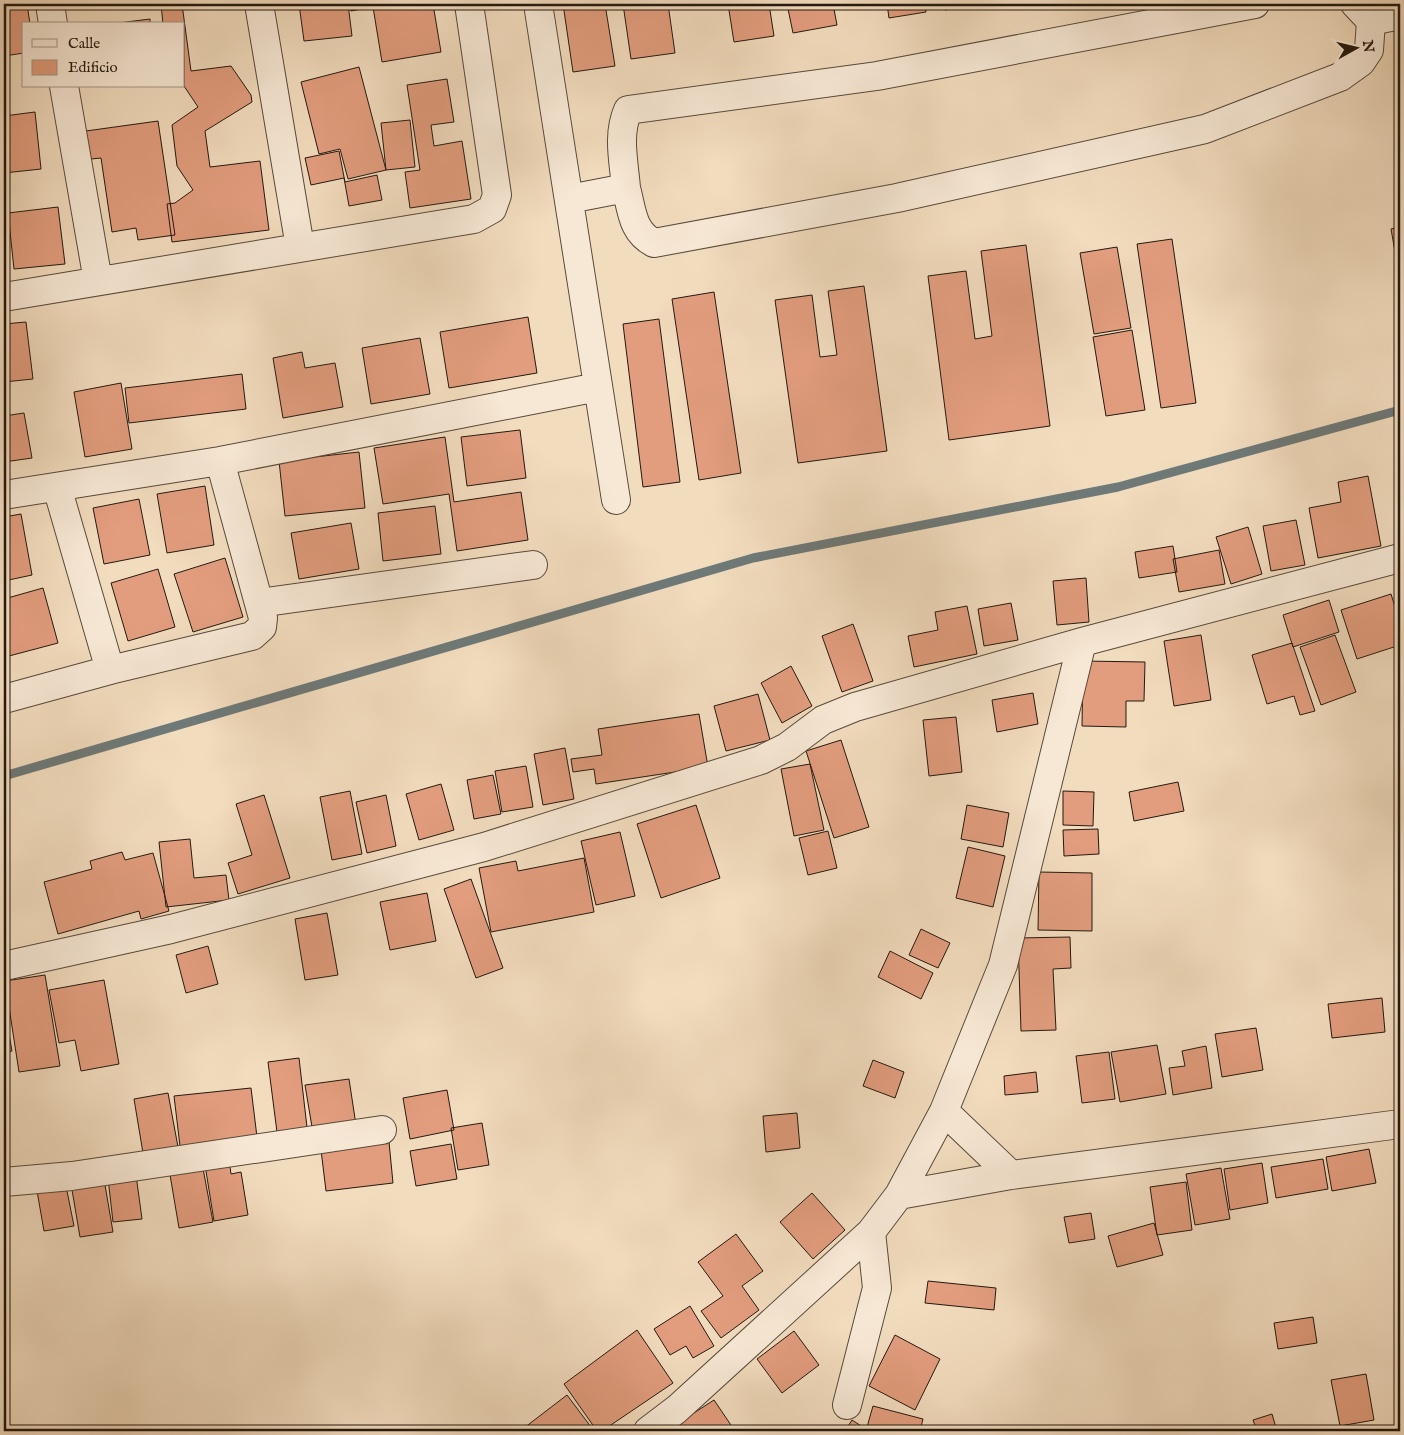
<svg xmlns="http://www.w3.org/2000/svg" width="1404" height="1435" font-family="'IM FELL English',serif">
<rect width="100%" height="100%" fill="#f2dcbe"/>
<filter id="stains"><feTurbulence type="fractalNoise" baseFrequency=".004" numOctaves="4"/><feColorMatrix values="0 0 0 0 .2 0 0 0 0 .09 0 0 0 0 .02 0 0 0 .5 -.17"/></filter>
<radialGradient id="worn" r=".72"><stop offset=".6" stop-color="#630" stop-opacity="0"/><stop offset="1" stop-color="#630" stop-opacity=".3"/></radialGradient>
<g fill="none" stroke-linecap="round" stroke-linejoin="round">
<path stroke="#6e7978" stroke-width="9" d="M4,776l749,-218 365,-71 282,-77"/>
</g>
<path fill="#e29d7e" stroke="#231911" d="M4,4h23l3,20h-6v29l-20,3z
M161,4h21l9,67 40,-5 20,29 1,7 -47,29 5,36 50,-6 9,69 -97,12 -5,-38 8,-1 18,-13 -16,-24 -5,-41 26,-18 -14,-21v-62h-21z
M299,4h49l4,32 -48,5z
M349,4h84l8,48 -59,10 -9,-55 -22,4z
M563,4h42l10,62 -42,6z
M623,4h45l7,49 -44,6z
M728,4h41l5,32 -40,6z
M787,4h46l4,21 -44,8z
M887,4h38l1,8 -37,6z
M944,4h35l-34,6z
M150,19v5h-40z
M359,67l27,103 -38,9 -8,-30 -21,5 -18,-72z
M447,79l7,43 -23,3 3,21 28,-5 9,58 -61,9 -5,-36 15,-2 -13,-85z
M35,112l6,57 -37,4v-57z
M410,120l5,47 -29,3 -5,-47z
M158,121l17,114 -37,5 -2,-12 -24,4 -11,-74 -10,1 -5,-28z
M339,151l6,31 32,-7 5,25 -33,6 -5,-28 -33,7 -6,-27z
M58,207l7,57 -51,5 -6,-56z
M1400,227v35l-3,1 -6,-34z
M1172,239l24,164 -35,5 -24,-164z
M1026,245l24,181 -101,14 -21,-164 38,-5 9,68 17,-3 -11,-85z
M1117,247l14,81 -37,6 -14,-81z
M864,286l23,165 -89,12 -23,-163 37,-5 8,62 17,-2 -9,-64z
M714,292l27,181 -42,7 -27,-181z
M528,317l9,56 -88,15 -9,-56z
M659,319l21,163 -37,5 -20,-163z
M26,322l7,57 -29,3v-58z
M1132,330l13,80 -39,6 -13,-79z
M420,338l10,56 -59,10 -9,-56z
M302,352l3,16 30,-5 8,44 -60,11 -10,-60z
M242,374l4,35 -117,14 -4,-35z
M121,383l11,66 -47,8 -11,-65z
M24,413l8,45 -28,4v-46z
M520,430l6,48 -59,8 -6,-49z
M445,437l9,65 67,-10 7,48 -71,11 -8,-57 -66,10 -9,-56z
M359,452l6,56 -80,8 -6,-55z
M1368,476l13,70 -63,12 -9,-50 32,-6 -3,-20z
M205,486l9,59 -47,8 -10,-59z
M139,499l11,56 -46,9 -11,-56z
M435,506l6,48 -58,7 -5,-48z
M21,514l11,61 -28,6v-64z
M1296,520l9,45 -34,6 -8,-45z
M351,523l8,46 -60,10 -8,-46z
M1248,527l14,47 -31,10 -15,-47z
M1173,546l4,26 -38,6 -4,-26z
M1219,550l6,34 -46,8 -6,-33z
M225,558l18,59 -50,15 -19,-58z
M158,569l17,58 -47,14 -17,-58z
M1086,578l3,44 -32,3 -4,-44z
M43,588l15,55 -49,13 -5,-21v-36z
M1391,594l9,29v22l-43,14 -16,-49z
M1329,600l10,32 -46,15 -10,-32z
M1011,603l7,37 -34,6 -6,-37z
M967,606l10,48 -63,13 -6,-31 30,-6 -3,-18z
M853,624l20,57 -31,11 -20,-56z
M1201,635l10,65 -37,6 -10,-65z
M1335,635l21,57 -35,13 -21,-58z
M1292,643l23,68 -15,4 -6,-19 -27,8 -15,-49z
M1083,661l62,1 -1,39h-18v26l-44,-1z
M791,666l21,40 -30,17 -21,-40z
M1033,693l5,31 -41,8 -5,-32z
M758,694l12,46 -44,11 -12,-45z
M699,714l9,53 -112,17 -2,-15 -21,3 -2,-13 31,-4 -4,-26z
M956,717l6,55 -33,4 -6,-56z
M841,740l28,87 -35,11 -28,-87z
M565,748l9,51 -31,6 -9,-51z
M810,764l14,66 -30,6 -13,-67z
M526,766l7,41 -31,5 -7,-41z
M493,775l8,39 -27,5 -7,-39z
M1178,782l6,29 -50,10 -5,-29z
M441,784l13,46 -35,10 -13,-46z
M350,791l12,63 -30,6 -12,-63z
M1063,791l31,1 -1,34 -30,-1z
M264,795l26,83 -52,16 -10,-31 24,-8 -16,-51z
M386,795l10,51 -29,7 -11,-51z
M696,805l24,73 -59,20 -24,-74z
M967,805l42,8 -6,34 -42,-8z
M1098,829l1,25 -35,2 -1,-26z
M828,831l9,37 -29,7 -9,-37z
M620,832l15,64 -39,9 -15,-64z
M190,839l4,39 32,-3 3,25 -63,7 -7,-65z
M968,847l37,9 -12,51 -37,-9z
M122,852l3,8 28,-7 16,58 -28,8 -2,-8 -81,23 -14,-52 48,-13 -2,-8z
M584,858l10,54 -103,20 -12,-64 37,-7 2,10z
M1039,872l53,1v58l-54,-1z
M471,879l32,89 -27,10 -32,-89z
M427,893l9,48 -46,9 -10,-48z
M327,913l11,62 -33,5 -10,-61z
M921,929l29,14 -12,25 -29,-13z
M1070,937l1,31 -18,1 3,61 -35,1 -3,-93z
M208,946l10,38 -32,9 -10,-38z
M890,951l43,22 -12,26 -43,-22z
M45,975l15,91 -41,6 -14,-91z
M104,980l15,84 -38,7 -6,-31 -16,3 -10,-53z
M1382,998l3,34 -53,6 -4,-34z
M4,1005l8,46 -8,2z
M1256,1028l7,42 -41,7 -7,-43z
M1157,1045l9,49 -46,8 -9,-50z
M1206,1046l6,42 -39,7 -4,-27 16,-2 -3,-15z
M1109,1052l6,47 -33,4 -6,-47z
M299,1058l9,78 -30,4 -10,-78z
M873,1060l31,12 -9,26 -32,-12z
M1036,1072l2,20 -33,3 -1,-19z
M349,1079l7,46 -43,8 -8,-48z
M251,1088l6,49 -77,9 -6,-50z
M447,1090l7,40 -44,9 -7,-41z
M168,1093l10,54 -35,6 -9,-54z
M797,1113l3,35 -34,4 -3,-36z
M482,1123l7,42 -31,5 -7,-42z
M389,1142l4,41 -67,8 -5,-41z
M451,1144l6,35 -41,7 -6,-35z
M1369,1149l7,34 -44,8 -6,-34z
M1323,1159l5,30 -52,9 -5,-31z
M229,1160l2,14 10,-2 7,43 -34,6 -9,-56z
M202,1163l11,59 -34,6 -10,-59z
M1262,1163l6,40 -38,7 -6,-41z
M1221,1168l9,51 -35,6 -9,-51z
M136,1175l6,44 -29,3 -5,-44z
M104,1179l9,53 -33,5 -9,-53z
M1186,1182l6,48 -35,5 -7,-48z
M66,1186l8,40 -30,5 -7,-40z
M812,1193l33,37 -32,29 -33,-37z
M1091,1213l4,26 -26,4 -5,-26z
M1154,1223l9,32 -46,12 -9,-31z
M736,1234l27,37 -21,15 17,24 -38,28 -20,-27 22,-15 -25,-34z
M928,1281l68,7 -2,22 -69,-7z
M690,1306l24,40 -21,12 -7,-12 -16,9 -16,-26z
M1313,1317l4,26 -39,6 -4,-26z
M637,1330l36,53 -71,48h-5l-33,-47z
M794,1331l25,34 -37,28 -25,-34z
M895,1335l45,24 -25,51 -46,-24z
M1366,1374l8,46 -34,6 -9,-46z
M567,1395l27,36h-74z
M714,1400l21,31h-69z
M873,1406l50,13 -3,12h-38l-15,-4z
M1272,1414l5,17h-20l-4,-11z
M852,1420l17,11h-24z"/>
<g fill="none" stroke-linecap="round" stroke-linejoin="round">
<defs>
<path id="minor" d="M50,4l3,20
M259,4l41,243
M538,4l78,496
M1371,21l29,-6
M64,86l34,195
M626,188c-2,-26 -9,-53 2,-78l249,-34 378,-72
M569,199l57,-11c6,22 6,44 28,55l243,-45 308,-69 135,-52 21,-15 8,-12 2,-29 -16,-17
M4,297l470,-78 18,-10 5,-14 -28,-191
M57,487l53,183
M4,495l216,-34 378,-74
M259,603l274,-38
M4,699l106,-29 142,-34 10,-9 1,-9 -43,-157
M4,966l167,-37 313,-82 277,-87 26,-13 36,-27 32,-13 227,-65 318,-84
M944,1111l67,64
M4,1182l68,-6 310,-46
M899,1195l112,-20 389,-51
M847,1405l30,-117 -6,-56
M648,1431l29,-22 194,-177 28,-37 45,-84 59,-146 79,-323"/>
</defs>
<use href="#minor" stroke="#574a3c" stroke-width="30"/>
<use href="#minor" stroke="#f7e8d5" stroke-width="28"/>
</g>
<rect width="1404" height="1435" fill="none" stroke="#f2dcbe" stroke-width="20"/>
<rect x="5" y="5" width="1394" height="1425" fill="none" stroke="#231911" stroke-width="2.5"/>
<rect x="10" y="10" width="1384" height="1415" fill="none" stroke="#231911"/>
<rect x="22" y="22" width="162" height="65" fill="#f7e8d5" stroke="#a29587"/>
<rect x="32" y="39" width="25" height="8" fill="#f7e8d5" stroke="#a29587"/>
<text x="68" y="48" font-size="15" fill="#231911">Calle</text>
<rect x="32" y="60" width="25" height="15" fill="#e29d7e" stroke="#a29587"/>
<text x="68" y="72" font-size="15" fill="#231911">Edificio</text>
<g transform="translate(1356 48) rotate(82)" stroke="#f7e8d5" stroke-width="4" paint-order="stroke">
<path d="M0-4L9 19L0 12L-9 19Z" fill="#231911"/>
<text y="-8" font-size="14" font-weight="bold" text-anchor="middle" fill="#231911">N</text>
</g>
<rect width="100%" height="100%" filter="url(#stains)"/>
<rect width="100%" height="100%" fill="url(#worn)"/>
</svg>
